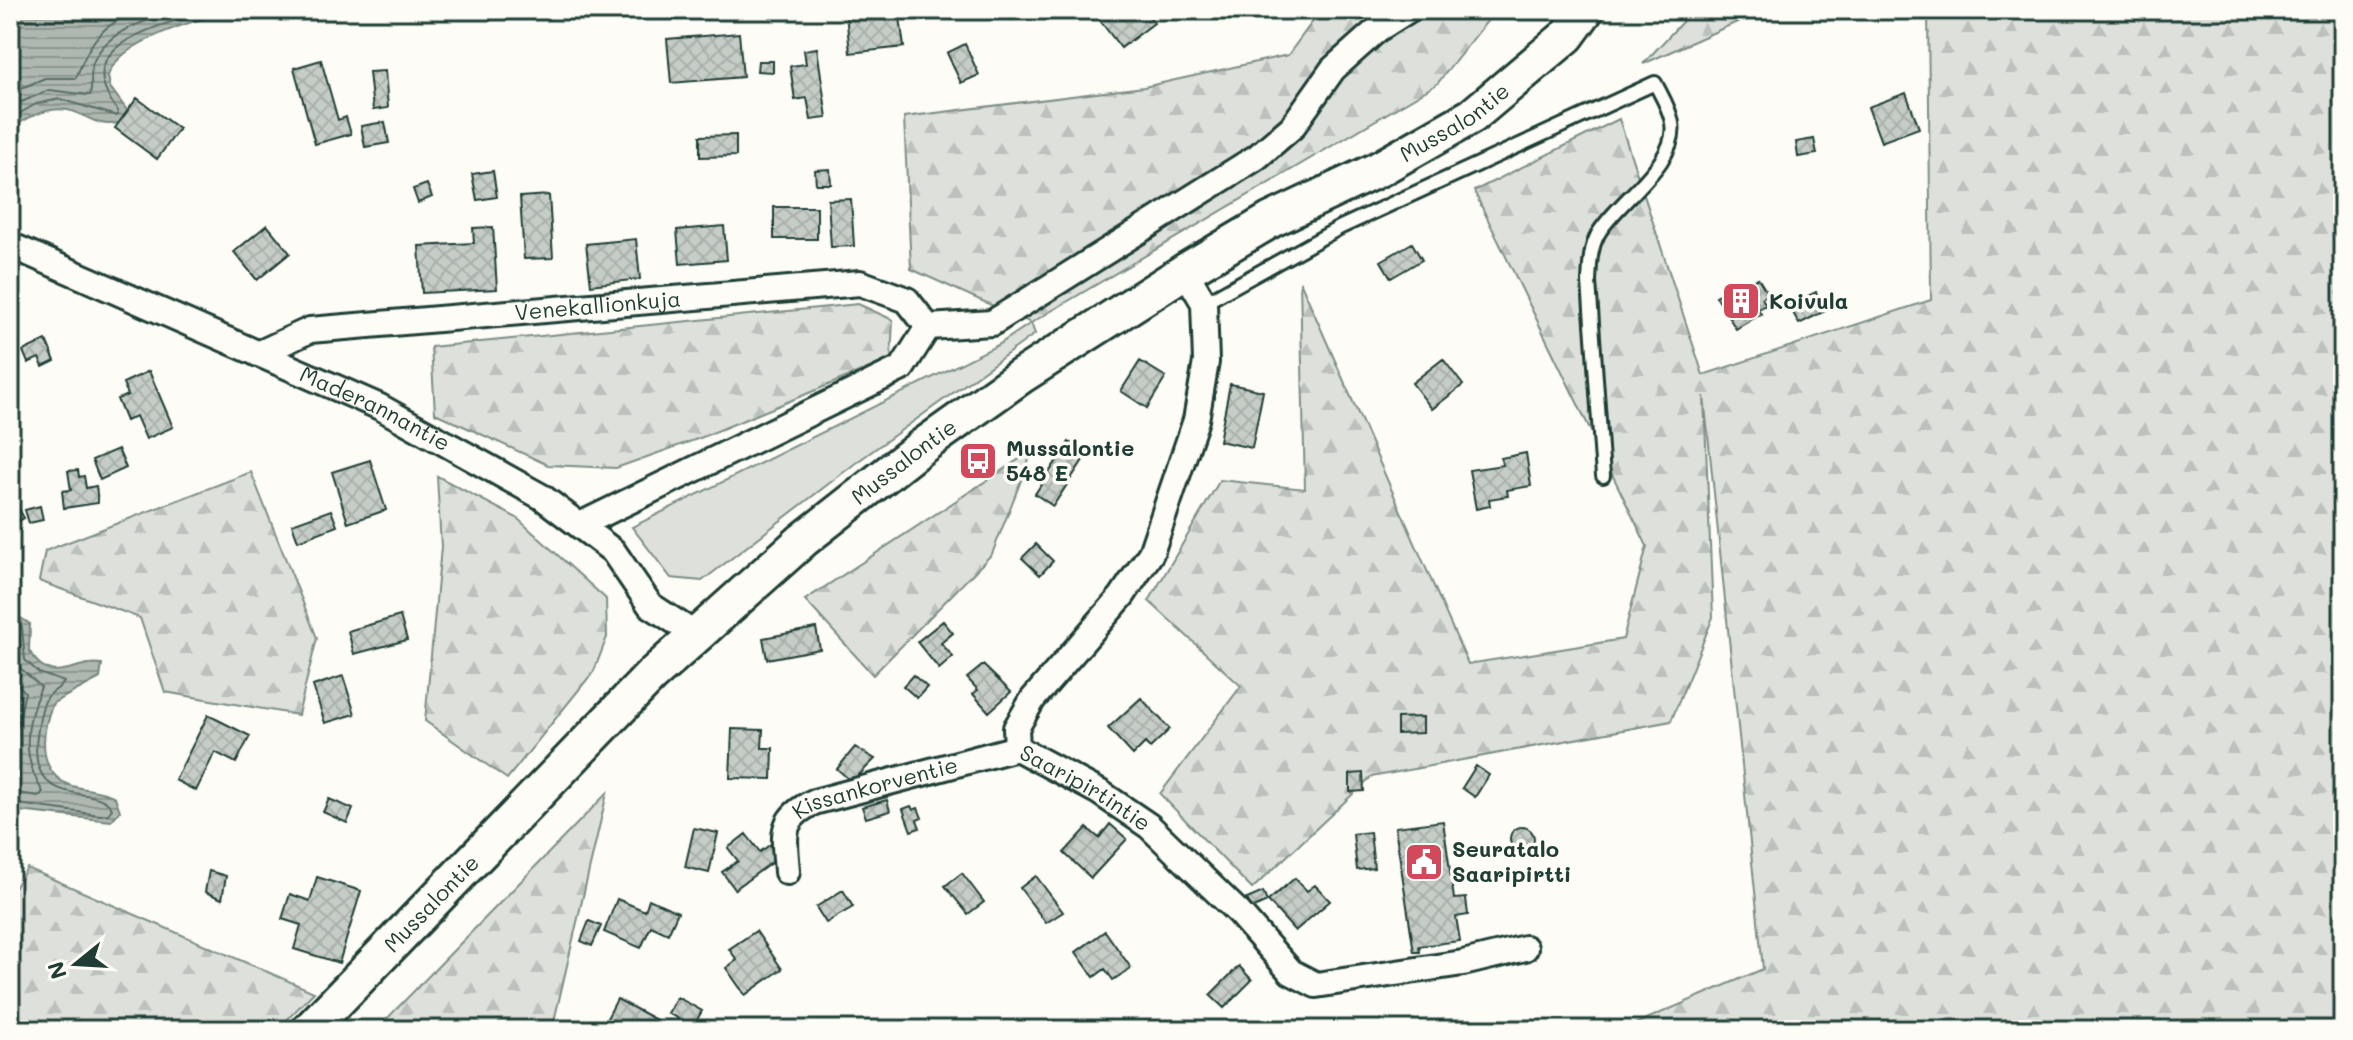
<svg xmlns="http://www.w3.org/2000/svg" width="2353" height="1040" font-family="Mali,sans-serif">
<defs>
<pattern id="forest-firs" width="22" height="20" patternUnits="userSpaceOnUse" patternTransform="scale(2)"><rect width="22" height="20" fill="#dde0db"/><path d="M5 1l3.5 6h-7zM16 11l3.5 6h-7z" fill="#bdc1bd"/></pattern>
<pattern id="water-rules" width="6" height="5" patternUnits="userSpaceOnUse" patternTransform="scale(2)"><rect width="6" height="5" fill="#aeb8b1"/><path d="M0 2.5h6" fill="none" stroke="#8d9791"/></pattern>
<pattern id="building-cross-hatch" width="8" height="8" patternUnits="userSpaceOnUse" patternTransform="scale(2)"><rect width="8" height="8" fill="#c6cdc7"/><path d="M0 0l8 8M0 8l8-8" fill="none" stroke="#aab1ac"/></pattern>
</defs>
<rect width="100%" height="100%" fill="#fdfcf7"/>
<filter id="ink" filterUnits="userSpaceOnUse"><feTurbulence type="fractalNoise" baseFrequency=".0125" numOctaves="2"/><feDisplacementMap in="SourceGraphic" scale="16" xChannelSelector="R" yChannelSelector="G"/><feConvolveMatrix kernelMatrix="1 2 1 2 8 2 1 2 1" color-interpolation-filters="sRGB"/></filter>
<g filter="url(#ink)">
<path fill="#dde0db" stroke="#7e8e88" stroke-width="2" d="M1031,323l4,11 -178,128 -155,119 -31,-3 -39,-51 366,-182z"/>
<path fill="url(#forest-firs)" stroke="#7e8e88" stroke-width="2" d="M1321,10h175l-59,74 -406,239 -120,-54 -7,-152 240,-30 144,-32z
M1693,10h71l-121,54z
M1928,10h415v1020h-722l142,-61 -59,-573 9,221 -42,104 -300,56 -119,112 -92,-95 81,-108 -92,-85 71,-121 85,9 -5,-208 168,383 155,-25 24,-93 -173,-355 145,-72 84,256 228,-75z
M858,304l35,16 -2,39 -191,79 -84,30 -68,-3 -113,-52 -4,-66z
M1033,450l-41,104 -119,121 -68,-75z
M251,472l66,166 -19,77 -133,-23 -25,-74 -101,-37 6,-30z
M437,476l80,42 89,81 1,38 -13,34 -87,108 -82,-58 16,-174z
M607,793l-55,237h-176z
M27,868l287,124 -37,38h-267v-136z"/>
<path fill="url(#water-rules)" stroke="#75877f" stroke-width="2" d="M10,10h228c-34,7 -120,30 -130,66l2,11 19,26 -7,9c-41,13 -42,-40 -112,7z
M10,611l20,13 -1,26c22,40 46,9 73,14l-2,14 -47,25c-12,28 -17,71 19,83 14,4 29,4 43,11l5,14 -9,10 -101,-11z"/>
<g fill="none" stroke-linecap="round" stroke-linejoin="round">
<path stroke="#586e66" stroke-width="2" d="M10,93l35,-15h31c14,-38 26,-55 67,-68
M10,107l39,-17 41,5c3,-10 -1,-21 3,-32 13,-34 55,-42 85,-53
M10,119l26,-15 24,-5 57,17 1,-5c-53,-68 41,-83 89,-101
M10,619l12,8 3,33 14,13 25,9c-4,7 -13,9 -18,17 -6,10 -7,26 -9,37 -10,77 62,45 75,73l-4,5 -8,1 -90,-12
M10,630l6,34 25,23c-16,36 -20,71 2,105l-4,4 -29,-4
M10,676l15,16 -10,46 4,39 -9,3"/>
</g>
<path fill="url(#building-cross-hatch)" stroke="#1f3d34" stroke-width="2" d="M899,10l5,37 -54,6 -4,-39z
M1092,10h53l9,13 -33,25z
M739,33l4,44 -72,6 -4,-44z
M965,44l14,31 -18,8 -14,-30z
M817,48l10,70 -16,2 -4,-22 -12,2 -5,-34 16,-2 -2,-14z
M321,60l17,60 8,-3 5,17 -36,10 -21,-76z
M758,61h15v11l-16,-1z
M385,71l3,37 -15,2 -4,-38z
M1906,93l13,35 -38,14 -13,-35z
M137,98l42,31 -22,30 -42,-31z
M385,122l4,21 -24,4 -4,-21z
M736,135v21l-36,1v-21z
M1814,139l3,15 -19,3 -2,-15z
M830,169l1,15h-15l-1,-14z
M493,171l4,26 -20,3 -5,-26z
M427,184l5,13 -14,6 -5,-14z
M549,195l4,63 -29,1 -4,-62z
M851,199l3,47 -23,1 -3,-47z
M774,207h43v32h-43z
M267,225l23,28 -33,27 -23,-28z
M724,226l3,34 -47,4 -3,-34z
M493,227l4,62 -75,4 -3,-47 55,-3 -1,-15z
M636,239l4,40 -49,6 -5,-41z
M1412,243l10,17 -31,18 -10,-17z
M1758,278l10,16 -6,4 4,7 -8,4 3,5 -25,15 -20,-33 24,-15 4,6z
M1816,292l9,19 -26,13 -10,-19z
M46,340l9,21 -12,6 -4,-9 -11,5 -5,-12z
M1443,359l20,26 -31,24 -20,-26z
M1140,361l26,16 -19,31 -26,-17z
M149,371l24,56 -27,12 -10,-23 -10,5 -9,-22 11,-4 -5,-12z
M1230,384l33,7 -11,57 -33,-7z
M1069,442l18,12 -34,52 -18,-12z
M118,449l8,19 -26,12 -8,-20z
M1526,453l5,33 -24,4 1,6 -19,3 1,7 -14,3 -7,-39 34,-5 -2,-7z
M370,460l16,50 -38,13 -16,-51z
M78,470l1,7 5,-1 2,12 10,-2 2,17 -34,5 -2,-17 9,-1 -3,-19z
M10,492l14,26 -13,7 -1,-1z
M40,506l3,14 -14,3 -4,-13z
M331,510l6,16 -39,15 -6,-17z
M1036,544l17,17 -13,14 -18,-17z
M400,616l7,24 -53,14 -6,-23z
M943,621l10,12 -12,10 12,14 -14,12 -22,-27z
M816,628l4,21 -53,10 -4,-21z
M983,665l28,27 -22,20 -16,-18 5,-4 -11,-12z
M913,675l14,12 -10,11 -14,-12z
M343,676l12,38 -30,9 -12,-37z
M1141,698l29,31 -20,19 -5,-5 -12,12 -25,-27z
M208,715l42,21 -14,27 -21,-11 -19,39 -21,-11z
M1423,717v16l-26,1v-16z
M732,729l31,1 -1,18h11l-1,31 -42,-1z
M855,747l20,12 -23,23 -15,-13z
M1476,766l13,9 -14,22 -13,-9z
M1363,773l1,18 -14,1v-18z
M329,799l24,10 -6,14 -24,-11z
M887,800l3,11 -24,7 -4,-11z
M911,806l2,4 5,-2 4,10 -5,2 3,8 -9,3 -8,-22z
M1443,821l11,78 12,-1 2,17 -12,2 4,24 -41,5 1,6h-6l-19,-125z
M1110,824l17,15 -36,39 -27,-25 23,-25 12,10z
M1510 839a12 12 0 1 1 24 0a12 12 0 1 1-24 0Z
M694,828l24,5 -9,40 -24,-6z
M1370,832l4,36 -17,2 -4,-36z
M746,834l14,18 12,-9 10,12 -47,34 -13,-17 16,-11 -10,-13z
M209,871l17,5 -4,23 -17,-7z
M962,873l22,29 -16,12 -23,-28z
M1036,876l27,36 -17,11 -26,-35z
M317,877l44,14 -22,72 -45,-14 7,-24 -19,-6 8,-25 20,7z
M1295,878l12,13 8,-6 15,16 -35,30 -27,-30z
M843,890l10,17 -27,16 -10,-16z
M1263,892l4,10 -15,7 -5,-10z
M617,899l28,12 4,-12 29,13 -10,22 -17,-8 -10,22 -37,-16z
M589,921l12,5 -9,20 -11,-5z
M756,931l26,38 -37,26 -19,-27 11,-8 -8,-11z
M1105,931l26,37 -18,12 -8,-11 -11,8 -18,-25z
M1239,966l13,14 -28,28 -14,-13z
M677,997l25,14 -9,16 -25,-14z
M617,999l41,22 -5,9h-52z"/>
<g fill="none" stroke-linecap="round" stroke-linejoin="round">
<defs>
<path id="lane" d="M1204,303l137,-76 314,-144c6,12 15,26 17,40 7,40 -56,79 -74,111 -8,15 -8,30 -9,48l14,194"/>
<g id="street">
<path id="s1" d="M10,245l370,162 162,90 71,54 37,54 46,30"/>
<path id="s2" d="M1185,271l19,32 2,59 -10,58 -45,133 -29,43 -89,103 -17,29 1,20 82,44 50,34 90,87 52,59 25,13 147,-22 62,-15"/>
<path d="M928,327l64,-4 265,-166 35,-30 41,-58 45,-40 30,-19"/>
<path id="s3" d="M258,354l52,-24 550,-47 47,17 21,27"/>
<path d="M580,525l322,-157 26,-41"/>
<path id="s4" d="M787,872c-2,-35 -10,-53 27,-70l203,-54"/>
</g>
<g id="secondary">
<path id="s5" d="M309,1030l342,-354 152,-136 117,-92 101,-72 164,-105 86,-51 108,-51 93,-53 95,-80 19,-26"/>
</g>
</defs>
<use href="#lane" stroke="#1f3d34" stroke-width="18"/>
<use href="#street" stroke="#1f3d34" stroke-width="30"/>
<use href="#secondary" stroke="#1f3d34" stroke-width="40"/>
<use href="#lane" stroke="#fdfcf7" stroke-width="12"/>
<use href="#street" stroke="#fdfcf7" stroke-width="24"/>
<use href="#secondary" stroke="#fdfcf7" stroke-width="34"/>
</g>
</g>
<defs>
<symbol id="building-square" viewBox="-11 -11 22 22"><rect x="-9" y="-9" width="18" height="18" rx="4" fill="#d1495b" stroke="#fdfcf7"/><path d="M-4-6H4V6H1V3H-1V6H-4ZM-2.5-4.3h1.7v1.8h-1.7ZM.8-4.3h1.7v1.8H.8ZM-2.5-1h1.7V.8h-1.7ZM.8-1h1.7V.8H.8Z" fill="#fff"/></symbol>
<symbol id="bus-square" viewBox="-11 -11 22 22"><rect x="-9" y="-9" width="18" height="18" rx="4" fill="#d1495b" stroke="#fdfcf7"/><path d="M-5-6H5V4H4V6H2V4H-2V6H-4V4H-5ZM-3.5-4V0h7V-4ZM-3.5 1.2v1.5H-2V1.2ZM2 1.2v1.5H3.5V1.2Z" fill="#fff"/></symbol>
<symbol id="civic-square" viewBox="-11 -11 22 22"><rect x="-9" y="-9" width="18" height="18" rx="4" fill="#d1495b" stroke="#fdfcf7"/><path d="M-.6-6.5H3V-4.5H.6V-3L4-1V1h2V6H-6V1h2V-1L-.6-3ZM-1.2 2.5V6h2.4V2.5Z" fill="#fff"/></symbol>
</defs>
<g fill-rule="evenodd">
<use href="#building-square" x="1719" y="279" width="44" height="44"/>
<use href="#bus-square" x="956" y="439" width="44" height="44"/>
<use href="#civic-square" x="1402" y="840" width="44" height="44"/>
</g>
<g text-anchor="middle" stroke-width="7" stroke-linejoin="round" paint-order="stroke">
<g font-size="22" fill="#1f3d34" stroke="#fdfcf7">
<text dy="8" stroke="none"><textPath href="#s5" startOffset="1472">Mussalontie</textPath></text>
<text dy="8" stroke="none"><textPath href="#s3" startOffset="346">Venekallionkuja</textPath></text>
<text dy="8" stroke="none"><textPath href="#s1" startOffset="400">Maderannantie</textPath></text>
<text dy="8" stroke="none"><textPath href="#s5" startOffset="824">Mussalontie</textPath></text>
<text dy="8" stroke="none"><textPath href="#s2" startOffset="616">Saaripirtintie</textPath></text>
<text dy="8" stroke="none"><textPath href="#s4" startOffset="146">Kissankorventie</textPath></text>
<text dy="8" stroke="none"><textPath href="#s5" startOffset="176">Mussalontie</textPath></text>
</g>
<g font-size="22" font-weight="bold" fill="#1f3d34" stroke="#fdfcf7" text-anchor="start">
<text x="1769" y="309">Koivula</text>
<text x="1006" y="456">Mussalontie<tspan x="1006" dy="25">548 E</tspan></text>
<text x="1452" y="857">Seuratalo<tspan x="1452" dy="25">Saaripirtti</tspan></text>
</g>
</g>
<rect width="2353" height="1040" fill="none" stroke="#fdfcf7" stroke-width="40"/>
<rect x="20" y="20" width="2313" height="1000" fill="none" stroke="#1f3d34" stroke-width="3" filter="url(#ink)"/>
<g transform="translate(76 964) rotate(252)" stroke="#fdfcf7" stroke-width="6" paint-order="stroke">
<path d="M0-6L14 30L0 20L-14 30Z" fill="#1f3d34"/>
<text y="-12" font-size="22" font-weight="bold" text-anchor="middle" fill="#1f3d34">N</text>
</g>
</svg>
